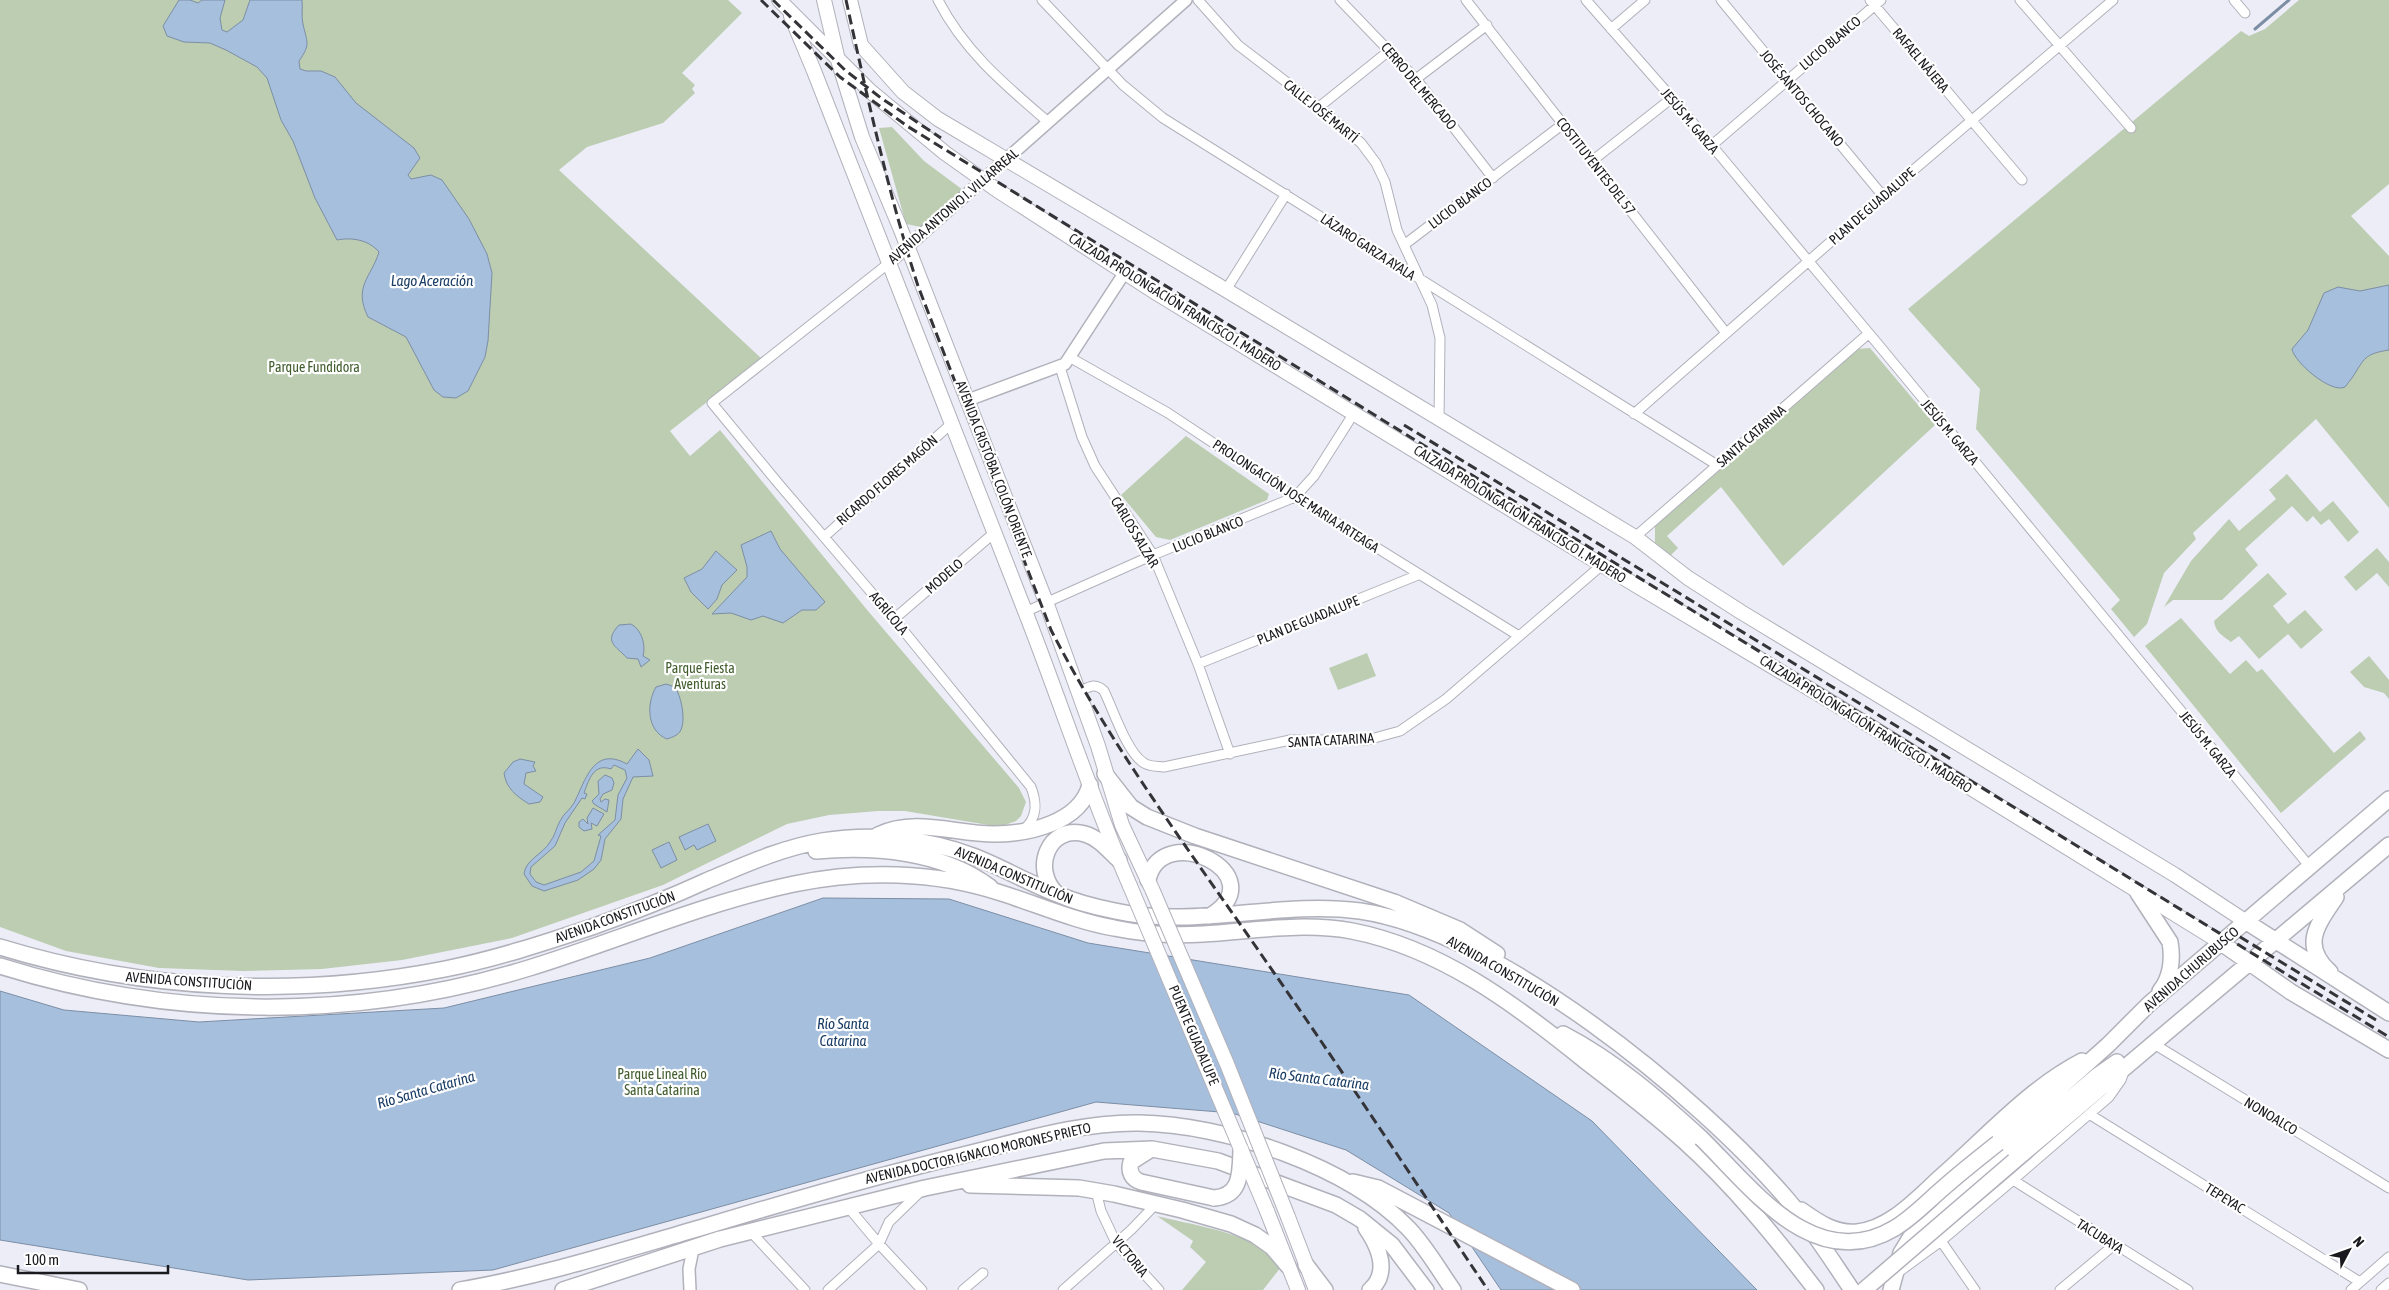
<svg xmlns="http://www.w3.org/2000/svg" width="2389" height="1290" font-family="'Asap Condensed',sans-serif">
<rect width="100%" height="100%" fill="#ededf8"/>
<path fill="#bccdb2" d="M0,0h728l14,13 -60,60 13,12 -3,4 3,4 -32,30 -76,24 -28,23 203,189 -92,72 20,25 30,-26 148,181 151,177 7,14 -5,14 -5,5 -16,6 -95,-16h-27l-49,4 -42,9 -124,61 -151,53 -110,22 -80,9 -79,2 -84,-3 -93,-17 -66,-24z
M2299,0h90v184l-38,32 38,40v252l-73,-89 -123,114 3,6 -32,34 -17,51 -13,13 -23,-28 9,-9 -144,-171 4,-40 -72,-80 333,-278 8,5 16,-7z
M892,127l32,34 39,29 -42,37 -15,-3 -27,-96z
M1870,348l65,77 -152,141 -62,-79 -54,49 11,12 -7,7 -16,-11v-19l203,-176z
M1186,436l83,58 -2,6 -97,40 -14,-3 -35,-42z
M2287,474l33,38 13,-11 26,31 -11,10 -19,-23 -8,6 -8,-9 -6,6 -15,-16 -47,43 13,16 -36,35h-49l-9,7 27,-46 38,-42 10,12 37,-32 -7,-9z
M2377,548l12,14v25l-12,-14 -21,18 -12,-14z
M2268,573l19,21 -14,12 15,18 17,-14 18,20 -22,19 -13,-15 -29,25 -20,-23 -8,6c-8,-6 -16,-10 -17,-21z
M2181,618l49,56 16,-14 11,12 5,-3 72,84 26,-22 6,8 -85,74 -136,-167z
M1367,653l9,23 -38,14 -9,-22z
M2369,656l20,24v19l-5,-6 -20,-6 -14,-15z
M1157,1216c34,9 107,18 124,51l-18,23h-81l24,-28 -16,-15 3,-6z"/>
<path fill="#a6bfdd" stroke="#7c8ea4" fill-rule="evenodd" d="M179,0h11l8,3 4,-3h23l-5,18 2,12 5,2 16,-12 7,-20h52c1,8 -1,16 1,24 4,19 8,20 -4,37l1,8 6,2h15l14,6 21,26 58,45 6,10 -12,17 3,4 20,-4 11,5 27,39 18,35 5,19 -4,68 -3,16 -17,34 -12,7 -13,-1 -9,-7 -28,-53 -38,-20c-15,-31 3,-39 11,-65 -10,-12 -27,-15 -42,-12l-22,-42 -22,-57 -12,-21 -14,-42 -10,-11 -31,-17 -16,-7 -26,-1 -17,-6 -4,-10z
M2389,285v65c-25,4 -24,8 -37,28 -2,2 -5,7 -7,9 -14,7 -51,-25 -53,-38l16,-19 16,-37 14,-6 22,4z
M771,531l9,18 45,53 -9,8h-14l-19,13 -20,-7 -12,4 -20,-7 -19,1 35,-37v-10l-6,-22z
M716,551l21,19 -15,15 -5,14 -9,10 -17,-17 -7,-14 18,-9z
M631,624c11,6 15,21 12,32l7,4 -9,7 -3,-8 -11,-1c-11,-12 -24,-16 -8,-33z
M666,684l9,3c6,9 10,29 7,40 -2,8 -9,10 -15,12 -20,-8 -21,-35 -11,-52z
M638,749l11,11 4,16 -20,1 -10,22 -2,20 -16,20 -4,21 -7,9 -16,11 -34,11 -12,-5 -8,-12c1,-14 19,-20 26,-32 5,-6 6,-14 10,-21 3,-7 10,-11 14,-18 11,-21 19,-58 53,-39zM614,765l11,5 2,8 -9,17 -3,25 -17,15 3,1 -7,25 -13,11 -37,13 -8,-3 -6,-8 1,-7 24,-21 10,-23 17,-25 3,1 2,-5 -3,-1c5,-14 10,-30 27,-24z
M520,759l15,3 -2,4 3,5 -10,2 -2,11 19,13 -3,5 -11,2c-13,-8 -23,-16 -25,-31l9,-11z
M605,775l7,3 2,5 -2,7 -9,4 -3,5 1,3 4,-3 4,1 -2,12 -13,-8 -2,-3 7,-7 -1,-13z
M593,808l11,6 -7,12 -6,-3 1,6 -8,2 -5,-4v-5l4,-3 5,5 -1,-6z
M708,824l8,17 -19,9 -3,-5 -9,5 -6,-13z
M669,842l8,18 -16,8 -9,-18z
M823,898l126,1 139,44 321,52 183,126 165,169h-256l-52,-77 -103,-63 -114,-37 -136,-11 -603,168 -245,10 -248,-40v-249l64,19 135,12 245,-14 206,-50z"/>
<g fill="none" stroke-linecap="round" stroke-linejoin="round">
<path stroke="#7c8ea4" stroke-width="3" d="M2255,29l34,-29"/>
<defs>
<path id="minor" d="M938,0c26,51 67,85 109,121
M1042,0l81,85 40,33 554,347
M1198,0l40,45 81,62 42,36 15,20 9,19 12,48 35,75 8,33 -1,82
M1340,0l76,79 77,99
M1466,0l260,333
M1586,0l86,98 205,245 433,524
M1721,0l162,196
M1870,0l152,180
M2020,0l111,128
M2234,0l11,13
M1611,29l34,-29
M1416,79l71,-54
M1319,107l71,-57
M1711,146l170,-146
M1592,161l80,-63
M1404,245l159,-121
M889,263l-177,140 66,80 116,136 137,168c6,16 7,31 -8,43
M1226,290l60,-96
M1071,358l97,55 127,84 224,139
M1060,367l22,70 13,29 58,89 45,109 32,90
M1634,414l249,-218 230,-196
M824,537l127,-113
M1635,537l233,-203
M1025,612l128,-57 142,-58 19,-21 40,-63
M894,619l100,-86
M1198,664l220,-89
M1079,692c10,-5 16,-10 25,-1 9,18 23,62 40,72 6,4 14,3 20,4l126,-27h77l33,-9 46,-32 156,-134
M2154,1044l235,144
M2089,1114l271,168
M2013,1180l175,110
M1096,1191l5,20 15,32 43,47
M848,1207l31,37 43,46
M751,1232l54,58
M1941,1241l34,49
M1896,1274l45,-33 72,-61 96,-83 12,-17 4,-11
M828,1290l51,-46 10,-22 32,-31
M963,1290l20,-17
M1063,1290l68,-60 25,-26
M2060,1290l54,-45
M2351,1290l38,-33
M2381,1290l8,-7"/>
<path id="tertiary" d="M889,263l297,-263
M968,400l97,-36 60,-92
M690,1290l-1,-21 4,-20"/>
<path id="primary" d="M779,0l91,91 75,62 52,37 161,104 444,271 223,133 395,244
M824,0l14,60 24,77 39,93 145,372 52,144 24,79 29,62
M850,0l11,45 42,47 35,27 288,171 409,247 53,41 53,34 434,263 70,46
M791,16l23,55c70,180 141,360 211,540 36,92 66,186 105,275
M1267,1211l31,79
M1288,1217l28,73"/>
<path id="trunk" d="M1105,774l26,33 16,10 48,19 199,66 66,28 37,24
M878,835c37,-18 77,-1 116,-1 34,0 86,-11 96,-49
M816,851c58,-5 126,0 174,36
M1148,880c13,-62 129,-5 62,36
M2138,893l32,49c3,17 1,36 -10,49
M1057,894c-26,-24 -9,-70 28,-60 14,4 24,17 34,26
M2245,921l144,92
M2220,942l71,50 98,58
M0,947c143,44 298,51 445,22 50,-10 99,-26 147,-42 39,-14 77,-29 114,-46 38,-16 75,-33 116,-40 50,-8 103,-3 151,15 29,11 55,27 84,38 18,8 38,13 58,17 81,18 164,-11 245,0 137,20 338,184 427,288 24,28 44,60 65,91
M0,966c172,54 357,55 529,2 88,-27 174,-65 265,-84 67,-14 141,-13 207,9 38,12 74,28 113,35 29,6 59,8 89,6 50,-3 99,-12 149,-3 88,17 163,73 232,129 34,26 69,53 100,81 50,45 91,96 132,149
M2330,972c-30,-27 -12,-48 6,-75
M1563,1034c52,27 95,65 138,104
M1998,1143l110,-98 41,-41 240,-205
M1150,1150l-19,12c-3,10 1,17 10,20l73,16
M2014,1161l375,-316
M1353,1182l25,6 194,102
M970,1185l109,3 35,6 68,16 49,14 24,11 17,12 16,19
M1801,1210c17,12 34,24 56,22 34,-3 62,-36 87,-58 44,-39 86,-86 138,-113
M1366,1228c13,19 24,45 4,62
M1306,1265l19,25
M0,1274l79,16
M460,1290c82,-14 160,-39 240,-62 86,-26 172,-51 259,-72 59,-14 119,-34 180,-33 85,1 210,43 270,106 17,18 30,41 44,61
M563,1290l157,-51 205,-51 179,-37 48,-2 66,12 118,44 24,14 32,26 34,45
M1891,1290l10,-37 14,-23 182,-154 20,-14"/>
</defs>
<use href="#minor" stroke="#b1b1bb" stroke-width="11"/>
<use href="#tertiary" stroke="#b1b1bb" stroke-width="14"/>
<use href="#primary" stroke="#b1b1bb" stroke-width="16"/>
<use href="#trunk" stroke="#b1b1bb" stroke-width="18"/>
<use href="#minor" stroke="#fff" stroke-width="9"/>
<use href="#tertiary" stroke="#fff" stroke-width="11"/>
<use href="#primary" stroke="#fff" stroke-width="14"/>
<use href="#trunk" stroke="#fff" stroke-width="15"/>
<path stroke="#333338" stroke-width="3" stroke-dasharray="10 5" stroke-linecap="butt" d="M761,0l79,77 67,49 610,377 872,534
M773,0l72,70 36,28 60,40
M846,0c21,96 42,192 72,286l133,344c60,116 138,220 212,327 77,110 150,222 225,333
M1404,425l548,335
M2227,929l149,91"/>
<defs>
<path id="primary-bridge" d="M1130,886l137,325
M1152,889l75,175 61,153"/>
<path id="trunk-bridge" d="M1701,1138c51,50 114,138 194,90 18,-11 32,-26 47,-39 18,-16 37,-31 56,-46
M1214,1198c28,-2 26,-26 27,-48
M1864,1290l150,-129"/>
</defs>
<use href="#primary-bridge" stroke="#b1b1bb" stroke-width="16" stroke-linecap="butt"/>
<use href="#trunk-bridge" stroke="#b1b1bb" stroke-width="18" stroke-linecap="butt"/>
<use href="#primary-bridge" stroke="#fff" stroke-width="14"/>
<use href="#trunk-bridge" stroke="#fff" stroke-width="15"/>
</g>
<g text-anchor="middle" stroke-width="4.5" stroke-linejoin="round" paint-order="stroke">
<g font-size="14" fill="#1a1a1e" stroke="#fff">
<text transform="translate(1830 43) rotate(-40)" y="5">LUCIO BLANCO</text>
<text transform="translate(1921 60) rotate(50)" y="5">RAFAEL NÁJERA</text>
<text transform="translate(1419 86) rotate(50)" y="5">CERRO DEL MERCADO</text>
<text transform="translate(1802 98) rotate(50)" y="5">JOSÉ SANTOS CHOCANO</text>
<text transform="translate(1321 111) rotate(39)" y="5">CALLE JOSÉ MARTÍ</text>
<text transform="translate(1690 121) rotate(50)" y="5">JESÚS M. GARZA</text>
<text transform="translate(1596 166) rotate(52)" y="5">COSTITUYENTES DEL 57</text>
<text transform="translate(1460 203) rotate(-37)" y="5">LUCIO BLANCO</text>
<text transform="translate(953 206) rotate(-41)" y="5">AVENIDA ANTONIO I. VILLARREAL</text>
<text transform="translate(1872 206) rotate(-41)" y="5">PLAN DE GUADALUPE</text>
<text transform="translate(1368 247) rotate(33)" y="5">LÁZARO GARZA AYALA</text>
<text transform="translate(1175 302) rotate(32)" y="5">CALZADA PROLONGACIÓN FRANCISCO I. MADERO</text>
<text transform="translate(1950 432) rotate(50)" y="5">JESÚS M. GARZA</text>
<text transform="translate(1751 436) rotate(-41)" y="5">SANTA CATARINA</text>
<text transform="translate(994 469) rotate(69)" y="5">AVENIDA CRISTÓBAL COLÓN ORIENTE</text>
<text transform="translate(887 480) rotate(-41)" y="5">RICARDO FLORES MAGÓN</text>
<text transform="translate(1296 496) rotate(33)" y="5">PROLONGACIÓN JOSE MARIA ARTEAGA</text>
<text transform="translate(1520 514) rotate(32)" y="5">CALZADA PROLONGACIÓN FRANCISCO I. MADERO</text>
<text transform="translate(1135 532) rotate(59)" y="5">CARLOS SALZAR</text>
<text transform="translate(1208 534) rotate(-22)" y="5">LUCIO BLANCO</text>
<text transform="translate(944 576) rotate(-41)" y="5">MODELO</text>
<text transform="translate(889 613) rotate(50)" y="5">AGRÍCOLA</text>
<text transform="translate(1308 620) rotate(-22)" y="5">PLAN DE GUADALUPE</text>
<text transform="translate(1866 724) rotate(32)" y="5">CALZADA PROLONGACIÓN FRANCISCO I. MADERO</text>
<text transform="translate(1331 740) rotate(-3)" y="5">SANTA CATARINA</text>
<text transform="translate(2208 744) rotate(51)" y="5">JESÚS M. GARZA</text>
<text transform="translate(1014 875) rotate(23)" y="5">AVENIDA CONSTITUCIÓN</text>
<text transform="translate(615 917) rotate(-20)" y="5">AVENIDA CONSTITUCIÓN</text>
<text transform="translate(2191 969) rotate(-41)" y="5">AVENIDA CHURUBUSCO</text>
<text transform="translate(1503 971) rotate(30)" y="5">AVENIDA CONSTITUCIÓN</text>
<text transform="translate(189 981) rotate(4)" y="5">AVENIDA CONSTITUCIÓN</text>
<text transform="translate(1194 1035) rotate(67)" y="5">PUENTE GUADALUPE</text>
<text transform="translate(2271 1116) rotate(31)" y="5">NONOALCO</text>
<text transform="translate(978 1153) rotate(-13)" y="5">AVENIDA DOCTOR IGNACIO MORONES PRIETO</text>
<text transform="translate(2225 1198) rotate(32)" y="5">TEPEYAC</text>
<text transform="translate(2100 1236) rotate(32)" y="5">TACUBAYA</text>
<text transform="translate(1130 1256) rotate(51)" y="5">VICTORIA</text>
</g>
<g font-size="14" fill="#415d2d" stroke="#fff">
<text x="314" y="372">Parque Fundidora</text>
<text x="700" y="673">Parque Fiesta<tspan x="700" dy="16">Aventuras</tspan></text>
<text x="662" y="1079">Parque Lineal Río<tspan x="662" dy="16">Santa Catarina</tspan></text>
</g>
<g font-size="15" font-style="italic" fill="#193c64" stroke="#fff">
<text x="432" y="286">Lago Aceración</text>
<text x="843" y="1029">Río Santa<tspan x="843" dy="17">Catarina</tspan></text>
<text transform="translate(1319 1079) rotate(7)" y="5">Río Santa Catarina</text>
<text transform="translate(426 1090) rotate(-16)" y="5">Río Santa Catarina</text>
</g>
</g>
<g transform="translate(2349 1250) rotate(49)" stroke="#ffffff" stroke-width="4" paint-order="stroke">
<path d="M0-4L9 19L0 12L-9 19Z" fill="#1a1a1e"/>
<text y="-8" font-size="14" font-weight="bold" text-anchor="middle" fill="#1a1a1e">N</text>
</g>
<path d="M18 1265v8h150v-8" fill="none" stroke="#1a1a1e" stroke-width="2.5"/>
<text x="25" y="1265" font-size="15" fill="#1a1a1e" stroke="#ffffff" stroke-width="4" paint-order="stroke">100 m</text>
</svg>
